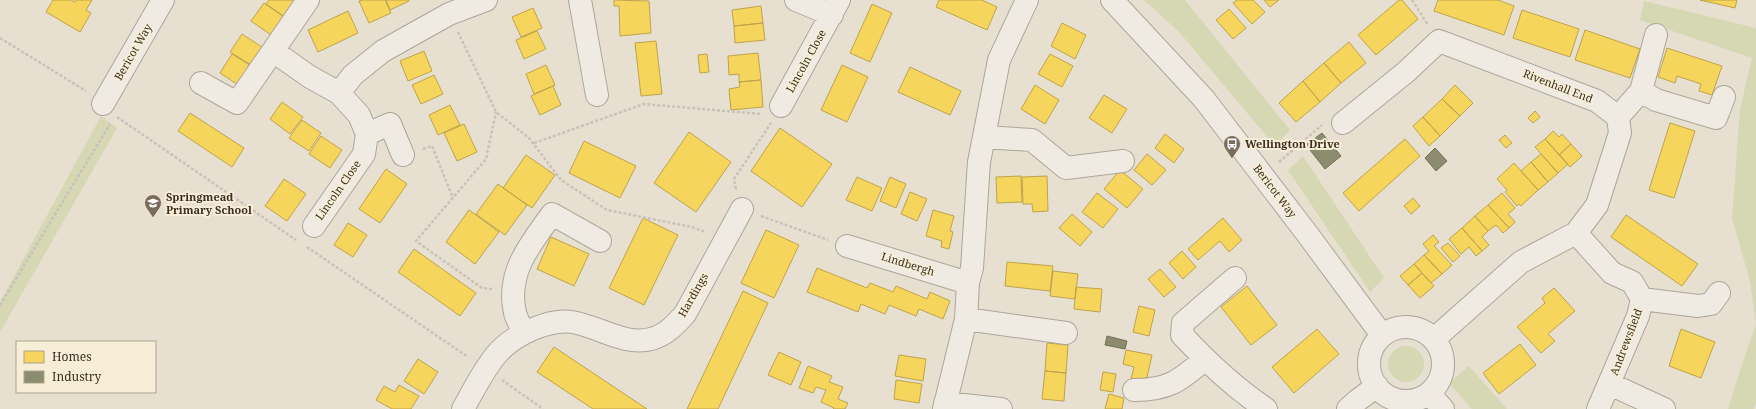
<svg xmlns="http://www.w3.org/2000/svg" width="1756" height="409" font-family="'Noto Serif',serif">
<rect width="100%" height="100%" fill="#e7e0d1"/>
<path fill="#d6d7b3" d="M1144,0h41l105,130 -15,16 -95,-113z
M1644,1l112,27v295l-6,-42 -18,-63 8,-109 12,-51 -112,-38z
M101,116l16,12 -117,204v-30z
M1303,156l81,122 -14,14 -82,-122z
M1756,324v79l-2,6h-26l12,-39z
M1388 364a18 18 0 1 1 36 0a18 18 0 1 1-36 0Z
M1469,366l38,43h-35l-23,-26z"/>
<path fill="#f6d55c" stroke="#bea34a" d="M53,0h18l4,2 1,-2h16l-6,10 5,3 -11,19 -34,-20z
M269,0h28l-12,17 -19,-13z
M363,0h22l6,13 -22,10 -10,-22z
M386,0h23v1l-19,9z
M614,0l35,1 2,32 -31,3 -1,-30h-5z
M939,0h43l15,7 -10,23 -51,-23z
M1237,0h16l12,12 -13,12 -19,-21z
M1264,0h15l-9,7z
M1399,0h3l16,19 -42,36 -18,-20z
M1438,0h60l16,6 -10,29 -70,-24z
M1700,0h37l-2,8z
M264,3l20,14 -13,18 -20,-14z
M872,4l20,9 -22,49 -20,-9z
M761,6l2,17 -29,3 -2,-16z
M533,8l9,20 -21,9 -9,-20z
M1229,9l17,19 -13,11 -17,-19z
M1522,10l57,19 -9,28 -57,-19z
M348,11l10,22 -40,19 -10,-22z
M763,23l2,17 -30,3 -1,-17z
M1062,23l24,12 -11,24 -24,-13z
M1585,30l55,19 -10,29 -55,-18z
M537,31l9,18 -22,10 -8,-19z
M242,34l20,13 -11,18 -21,-13z
M656,41l6,53 -21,2 -6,-53z
M1349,42l17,21 -25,20 -17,-20z
M1667,48l55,18 -10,29 -13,-4 2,-7 -24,-8 -2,7 -17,-6z
M424,51l8,20 -24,10 -8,-20z
M758,53l3,27 -22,2v-8l-10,1 -1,-19z
M232,54l19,12 -11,20 -20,-13z
M707,54l2,18 -9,1 -2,-18z
M1050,54l23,12 -11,21 -24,-13z
M1324,63l17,20 -21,19 -17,-21z
M546,65l9,20 -21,9 -8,-20z
M842,65l26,12 -21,45 -26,-12z
M910,67l51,24 -11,24 -52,-23z
M434,75l9,19 -22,10 -9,-19z
M761,80l2,27 -32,3 -2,-21 11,-2 -1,-5z
M1303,81l17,21 -24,20 -17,-19z
M1035,85l24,15 -14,24 -24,-15z
M1455,85l18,18 -13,13 -18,-17z
M553,86l8,19 -21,10 -9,-19z
M1104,95l23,14 -15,24 -23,-15z
M1442,99l18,17 -20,20 -17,-19z
M282,102l21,15 -13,17 -20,-15z
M450,105l10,20 -22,10 -9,-20z
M1535,111l5,6 -7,6 -5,-5z
M190,113l54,35 -12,19 -54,-36z
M1423,117l17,19 -11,10 -16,-20z
M302,120l19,13 -12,18 -20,-13z
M1670,123l25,8 -21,67 -25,-8z
M464,124l13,28 -20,9 -13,-28z
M780,128l52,36 -30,43 -51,-36z
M1553,131l6,6 3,-3 9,10 -12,11 -14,-16z
M689,132l42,30 -35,50 -42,-29z
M1165,134l19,15 -10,14 -19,-15z
M1505,135l7,8 -6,5 -7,-8z
M321,136l21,14 -12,18 -21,-14z
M1405,139l15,17 -61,55 -16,-18z
M1545,139l23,25 -10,9 -23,-26z
M584,141l52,25 -16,32 -51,-25z
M1571,144l11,12 -12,11 -11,-12z
M1147,154l19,16 -14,15 -18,-15z
M1541,154l17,19 -10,9 -17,-20z
M526,155l29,20 -23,33 -29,-20z
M1531,162l17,20 -10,8 -17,-19z
M1514,163l24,27 -17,16 -2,-2 -2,2 -12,-14 2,-2 -10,-11z
M386,169l21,15 -27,39 -21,-14z
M1120,170l23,19 -16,19 -23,-19z
M1021,176l1,26 -25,1 -1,-26z
M1047,176l1,35 -15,1 -1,-8h-9l-1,-27z
M857,177l25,11 -10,23 -26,-11z
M890,177l16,7 -10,24 -16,-7z
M284,179l22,15 -19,27 -22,-15z
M498,184l29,21 -22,30 -29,-21z
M910,192l17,7 -10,22 -16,-7z
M1097,193l21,16 -15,19 -21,-16z
M1502,193l13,15 -7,6 7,8 -6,6 -21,-23z
M1413,198l7,8 -9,8 -7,-8z
M1488,205l21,23 -6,5 -7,-8 -8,6 -13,-15z
M469,210l30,22 -24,32 -29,-22z
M933,210l21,6 -4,15 3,1 -4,17 -8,-2 1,-6 -16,-5z
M1072,214l20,18 -12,14 -21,-18z
M1626,215l72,49 -16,22 -71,-49z
M1475,216l13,15 -6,6 7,8 -7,6 -20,-23z
M643,218l35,17 -34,70 -35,-17z
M1223,218l19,22 -13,12 -9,-11 -22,19 -10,-11z
M348,223l19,12 -14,22 -19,-12z
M1462,228l20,23 -6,5 -7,-9 -8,7 -12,-15z
M766,230l33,15 -25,53 -33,-15z
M1433,235l6,7 -5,4 18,19 -10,9 -18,-19 5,-4 -6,-7z
M551,237l38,17 -15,32 -37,-17z
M1448,243l12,13 -7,6 -12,-14z
M414,249l62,44 -16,23 -62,-44z
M1182,251l14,16 -13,12 -14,-16z
M1424,255l18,19 -11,9 -17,-19z
M1007,262l46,4 -3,25 -45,-5z
M1414,264l8,9 -14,12 -8,-9z
M817,268l50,20 3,-5 23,9 3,-6 31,13 3,-7 20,9 -7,18 -24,-10 -3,7 -27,-11 -4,9 -24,-10 -3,8 -51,-20z
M1160,269l16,18 -12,10 -16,-18z
M1053,271l25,3 -3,25 -25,-3z
M1422,273l12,13 -14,12 -12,-13z
M1247,286l30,39 -26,20 -30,-38z
M1076,287l26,2 -2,23 -26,-3z
M1554,288l21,23 -27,23 7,7 -14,12 -24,-26 28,-24 -3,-5z
M743,291l25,12 -50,106h-31z
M1139,306l16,4 -6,26 -16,-4z
M1317,329l22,25 -45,39 -22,-26z
M1681,329l34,13 -14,36 -32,-12z
M1047,343l21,2 -2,28 -21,-2z
M1520,344l16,21 -37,29 -16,-21z
M554,347l93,62h-54l-56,-37z
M1126,350l26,5 -6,27 -15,-3 3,-12 -11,-3z
M779,352l22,10 -10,23 -23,-10z
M899,355l27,4 -3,22 -28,-5z
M418,359l20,13 -14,22 -20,-13z
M808,366l24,10 -3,6 14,5 -5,12 10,4 -3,6h-12l1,-1 -13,-6 5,-12 -10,-3 -3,6 -14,-5z
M1045,371l21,2 -2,28 -22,-2z
M1103,372l13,2 -3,18 -13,-2z
M896,380l26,4 -3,19 -25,-4z
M399,385l20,11 -8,13h-19l-16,-9 8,-14 11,6z
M1109,394l15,4 -2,11h-17z"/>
<path fill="#8c8c6e" stroke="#747057" d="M1322,133l19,23 -16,13 -19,-24z
M1435,148l12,13 -11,10 -11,-13z
M1107,336l20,5 -2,8 -20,-4z"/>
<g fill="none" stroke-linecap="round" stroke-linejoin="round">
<defs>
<path id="minor" d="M580,0l17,95
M796,0l36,15
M1112,0l92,99 101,132 77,104
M273,51l37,26 29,16 20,22 8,19 -3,20 -50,72
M201,83l36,20 71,-103
M1641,91l15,9 60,18 8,-21
M339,93l14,-18 30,-24 66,-37 37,-14
M103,104l60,-104
M781,106l58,-106
M1618,117l23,-26 15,-56
M1343,123l63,-51 33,-31 158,60 21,16 2,16 -23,72 -21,28 -55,29 -87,77
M367,134l23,-10 13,31
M984,137l48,3 34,28 57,-7
M1576,233l36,40 20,9 10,17 -4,17 -40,93
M847,246l121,37
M1235,278l-52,45 -1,12c26,28 53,53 84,74
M1642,299l56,7 13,-2 8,-11
M966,319l100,14
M1369 364a37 37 0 1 1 74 0a37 37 0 1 1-74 0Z
M524,333c-3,-6 -7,-13 -9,-20 -9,-41 15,-68 37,-99l48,27
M1610,384l54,25
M1134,390c35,0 45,-9 70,-30
M1429,393l14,16
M945,403l56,6
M463,409c10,-18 20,-38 33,-54 10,-12 23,-20 37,-26 12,-5 26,-9 39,-7 26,4 52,24 79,17 15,-4 24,-14 34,-25l57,-105
M944,409l22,-90 2,-36 4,-15 7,-106 20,-102 28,-60
M1348,409l10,-9 19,-14"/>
</defs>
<use href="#minor" stroke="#ada599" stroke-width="24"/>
<path stroke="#c8c2b9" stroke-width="2.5" stroke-dasharray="3 2" stroke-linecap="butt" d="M1412,0l16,25
M458,32l38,80 33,26 32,42 46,30 85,17 13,5
M0,38l86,53
M117,117l179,123
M534,143l110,-39 117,10
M423,149l9,-3 21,52
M1279,162l43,-37
M736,189l-2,-10 37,-56
M761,216l67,24
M307,247l161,110
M492,289l-10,-1 -66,-47 70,-82 10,-47
M0,305l110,-181
M502,380l41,29"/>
<use href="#minor" stroke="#efebe3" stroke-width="22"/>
</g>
<defs>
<symbol id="bus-pin" viewBox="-11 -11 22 30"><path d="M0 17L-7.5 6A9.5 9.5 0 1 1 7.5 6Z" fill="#786c5e" stroke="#f7eed8"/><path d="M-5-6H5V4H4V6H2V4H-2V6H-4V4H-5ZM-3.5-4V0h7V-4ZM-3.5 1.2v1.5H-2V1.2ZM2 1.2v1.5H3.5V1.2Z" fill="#fff"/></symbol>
<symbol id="school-pin" viewBox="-11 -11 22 30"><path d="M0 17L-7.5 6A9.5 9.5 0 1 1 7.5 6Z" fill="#786c5e" stroke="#f7eed8"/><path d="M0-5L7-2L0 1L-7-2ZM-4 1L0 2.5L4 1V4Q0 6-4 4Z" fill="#fff"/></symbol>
</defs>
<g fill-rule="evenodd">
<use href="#bus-pin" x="1222" y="134" width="20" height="27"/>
<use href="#school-pin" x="143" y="193" width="20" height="27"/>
</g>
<g text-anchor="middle" stroke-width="4" stroke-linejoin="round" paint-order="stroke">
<g font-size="11" fill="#3d2e20" stroke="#f7eed8">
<text transform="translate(133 52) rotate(-60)" y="4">Bericot Way</text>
<text transform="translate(806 61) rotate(-61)" y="4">Lincoln Close</text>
<text transform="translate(1558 86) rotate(21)" y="4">Rivenhall End</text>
<text transform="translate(338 190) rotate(-55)" y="4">Lincoln Close</text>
<text transform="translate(1275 191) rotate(53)" y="4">Bericot Way</text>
<text transform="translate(908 264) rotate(17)" y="4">Lindbergh</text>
<text transform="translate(693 295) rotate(-60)" y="4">Hardings</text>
<text transform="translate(1626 342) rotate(-69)" y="4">Andrewsfield</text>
</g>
<g font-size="11" font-weight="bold" fill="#3d2e20" stroke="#f7eed8" text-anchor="start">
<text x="1245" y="148">Wellington Drive</text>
<text x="166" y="201">Springmead<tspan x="166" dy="13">Primary School</tspan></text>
</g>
</g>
<rect x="16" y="341" width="140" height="52" fill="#f7eed8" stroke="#ada18e"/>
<rect x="24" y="351" width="20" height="12" fill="#f6d55c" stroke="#ada18e"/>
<text x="52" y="361" font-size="12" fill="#3d2e20">Homes</text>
<rect x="24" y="371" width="20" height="12" fill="#8c8c6e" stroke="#ada18e"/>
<text x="52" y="381" font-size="12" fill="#3d2e20">Industry</text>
</svg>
